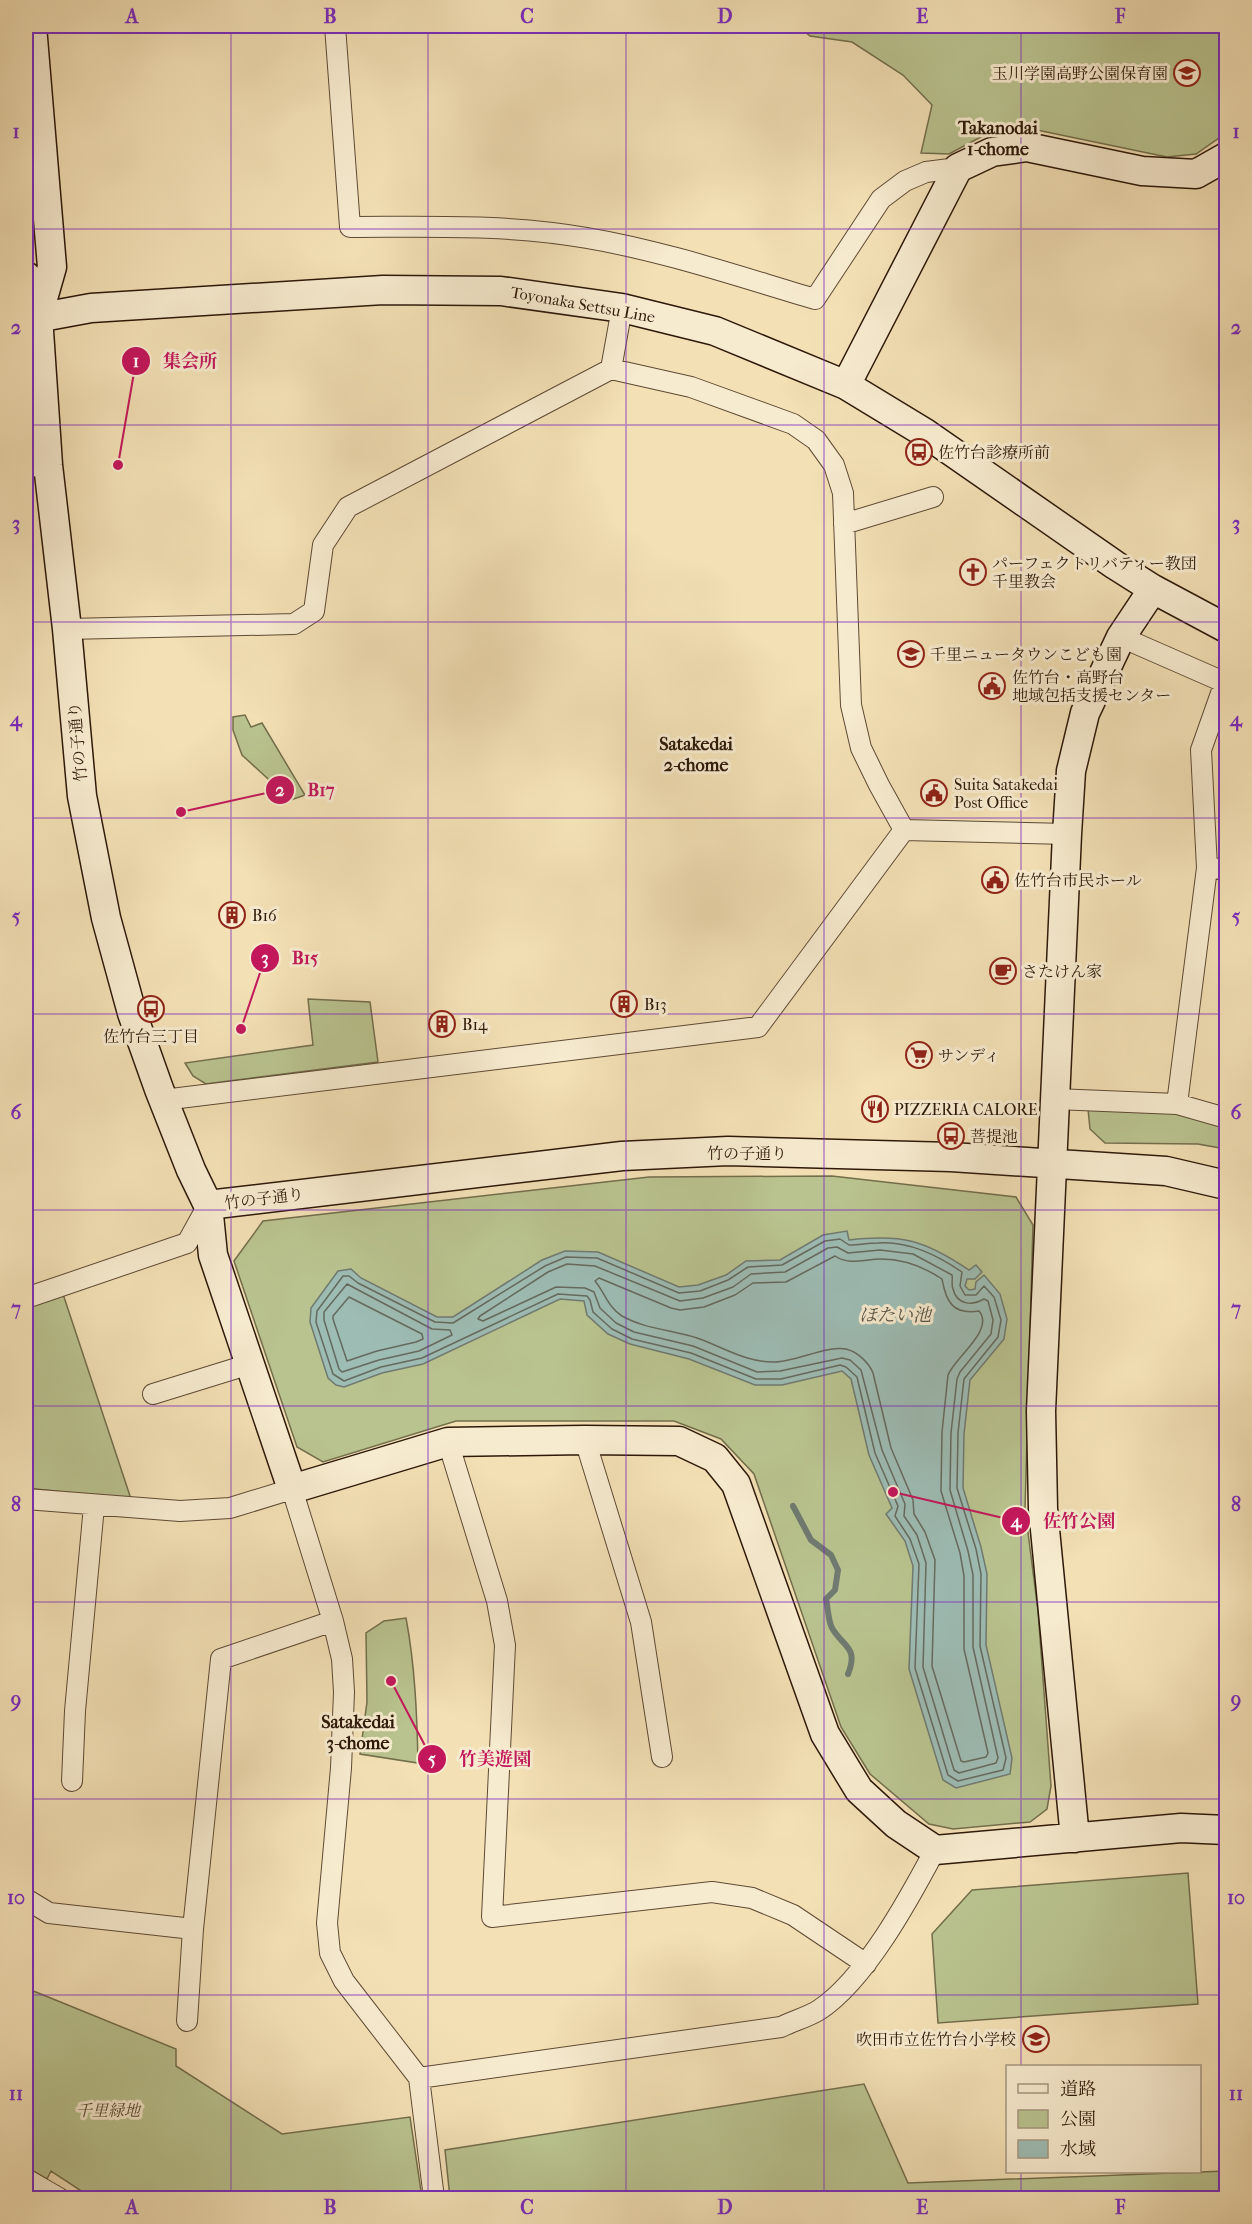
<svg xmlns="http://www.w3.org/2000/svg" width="1252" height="2224" font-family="'IM FELL French Canon','Noto Serif JP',serif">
<rect width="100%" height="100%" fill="#f3e0b5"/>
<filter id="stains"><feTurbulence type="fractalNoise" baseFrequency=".00333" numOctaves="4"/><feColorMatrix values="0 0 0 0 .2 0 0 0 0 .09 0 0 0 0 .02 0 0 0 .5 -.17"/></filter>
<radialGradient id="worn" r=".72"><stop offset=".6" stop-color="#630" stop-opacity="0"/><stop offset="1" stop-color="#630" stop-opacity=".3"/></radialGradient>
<path fill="#b9c38f" stroke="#736e4c" stroke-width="1.5" d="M798,26h428v107l-30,21 -29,3 -135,-28 -38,1 -45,24 -28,-1 11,-48 -29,-30 -51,-33 -42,-6z
M26,61l10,125 -6,19 -4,-57z
M245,715l6,12 11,-4 43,72 -14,5 -49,-45 -9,-25v-13z
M308,999l62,3 8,60 -172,22 -13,-8 -8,-13 128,-18z
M1088,1109l82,3 56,15v22l-28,-5 -93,-1 -15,-14z
M832,1176l184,21 17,28 -8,284 13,102 13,175 -4,23 -17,13 -77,7 -24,-5 -59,-50 -29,-47 -87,-253 -33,-35 -47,-18h-218l-133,41 -26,-15 -63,-186 29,-40 386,-44z
M63,1294l68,205 -105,-11v-183z
M406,1618c9,48 11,96 12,145l-58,-9 7,-52 -1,-69 18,-12z
M1188,1873l10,131 -260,19 -6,-89 40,-44z
M26,1988l150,61v17l106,68 128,-17 12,81h-330l-41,-27 -4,8 -21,-12z
M864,2084l44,99 318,-12v27h-776l-5,-48z"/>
<path fill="#9dbcb4" stroke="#707a70" stroke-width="1.5" d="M847,1231l2,9c54,-6 75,0 120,30l7,-5 6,7 -7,7h-8l-2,7 4,4 6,-1 1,-7 8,-7 16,19 7,25 -3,20 -34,41 -6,54 -1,54 18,59 6,27 -1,71 26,113 -2,16 -54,14 -13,-8 -34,-111 4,-103 -8,-25 -19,-27 6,-6 -23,-53 -18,-76 -9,-8 -60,14h-27l-66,-26 -59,-15 -22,-10 -21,-19 -3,-14 -24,-2 -137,65 -41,9 -38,14 -8,-2 -8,-7 -18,-56 1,-14 27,-37 13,-2 10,9 76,39h16l89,-57 23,-9 33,1 81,35 19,-2 28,-10 20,-14 34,-1 43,-25z"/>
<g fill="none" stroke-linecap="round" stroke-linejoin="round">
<path stroke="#656a5e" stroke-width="1.5" d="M840,1239l9,6c10,0 19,-2 29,-2 31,-2 59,12 84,29l-2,14 5,9h11l8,-9 10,11 7,23 -3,17 -34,42 -6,54 -1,55 19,61 5,25 -1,72 26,112 -3,12 -45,11 -10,-6 -33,-107 4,-104 -9,-25 -15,-23 3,-10 -23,-53 -18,-76 -11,-10 -6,-2 -59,14h-25l-65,-26 -59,-14 -20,-10 -19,-17 -3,-12 -3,-4 -29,-2 -136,64 -41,9 -37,14 -11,-7 -17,-52 1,-11 26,-35h6l9,7 77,39 18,1 92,-57 21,-9 31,1 82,35 21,-2 28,-11 20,-13 34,-2 43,-24z
M837,1247l11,6 32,-3 33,4 39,21c1,4 -1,10 1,14 4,16 19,17 31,10l4,2 5,19 -2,14 -31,38 -3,7 -6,54 -1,57 18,61 5,24v72l25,111 -2,5 -37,10 -5,-3 -31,-103 3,-104 -9,-28 -13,-19 1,-12 -23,-54 -21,-80 -11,-10 -8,-2 -62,13 -23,1 -64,-26 -59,-14 -18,-9 -16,-15 -6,-16 -9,-4 -29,-1 -73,34 -5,-2 2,-3 68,-44 19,-8 28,2 85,35 23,-3 30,-11 18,-13 34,-2 43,-24z
M835,1256c15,10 29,3 46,3 22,0 43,8 61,20 4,23 11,36 37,32 16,19 -24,46 -31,64l-6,57 -1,59 19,62 4,23v73l24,104 -2,4 -22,5 -3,-1 -29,-95 3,-106 -10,-28 -11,-18 -1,-14 -22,-52 -18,-75c-4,-10 -15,-21 -27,-24 -18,-4 -51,13 -71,13 -28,1 -52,-15 -78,-24 -25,-8 -52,-9 -75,-22 -14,-9 -17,-23 -27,-35l4,-3 72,30 9,2 24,-3 31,-12 18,-12 33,-1z
M347,1284l85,45 18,1 2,5 -33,16 -40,9 -37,12 -3,-3 -15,-49v-8z
M349,1297l73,37 1,5 -7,3 -39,9 -30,10 -14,-42v-3z"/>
<path stroke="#707a70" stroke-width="6" d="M793,1506l18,34 20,15 7,15 -3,20 -9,9c2,9 2,21 6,29 11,19 27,19 16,46"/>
<defs>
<path id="street" d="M335,26l15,201c79,0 158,-3 237,11 77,13 153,39 228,61l66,-100 24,-18 21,-9 32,-4
M611,369l11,-61
M26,467l22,-2
M844,524l89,-27
M67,629l227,-5 20,-13 9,-66 25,-38 263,-138 80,18 102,37 23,16 18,25 9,28 8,212 10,43 18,37 25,45
M1121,637l105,46
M904,830l163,4
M1207,868l19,1
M1055,1099l122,5 49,14
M163,1100l595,-73 146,-197
M1177,1104l30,-236 -6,-118 24,-68
M26,1298l161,-55 21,-38
M153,1394l97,-30
M585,1440l56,182 21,135
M448,1442l49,159 8,44 -13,272 220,-25 40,6 41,17 73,49
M26,1499l154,12 50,-3 62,-19 41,132 9,38 2,33 -3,76 -14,155 3,30 14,28 75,97 15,120
M72,1781l3,-70 19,-205
M26,1899l23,14 144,16 28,-270 112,-38
M187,2021l6,-92
M419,2078l362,-51c12,-6 27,-10 38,-17 46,-30 90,-111 116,-160
M26,2179l33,19"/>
<path id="secondary" d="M32,26l20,241 -14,49
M26,276l12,40 10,149 19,164 15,167 24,122 26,95 27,76 32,81 17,35 5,50 79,234 156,-47 137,-2 94,1 36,17 21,26 89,250 34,56 37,34 39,26 246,-22 45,2
M26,320l65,-12 292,-18 118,1 121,17 93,23 131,54 79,48 190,132 38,24 73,39
M846,385l112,-217 34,-16 35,-5 115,24 54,3 30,-17
M208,1205l414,-49 106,-5 223,6 215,14 60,14
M1075,1838l-32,-329 -2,-98 26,-577 4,-63 14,-58 36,-76 32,-48"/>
</defs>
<use href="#street" stroke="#5e4a34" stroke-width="22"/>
<use href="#secondary" stroke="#2d1809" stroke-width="31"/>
<use href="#street" stroke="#f7ebcf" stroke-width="20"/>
<use href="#secondary" stroke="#f7ebcf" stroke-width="28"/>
</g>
<path fill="none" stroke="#7b2cbf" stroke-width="1.5" stroke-opacity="0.55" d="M231,26v2172M428,26v2172M626,26v2172M824,26v2172M1021,26v2040M26,229h1200M26,425h1200M26,622h1200M26,818h1200M26,1014h1200M26,1210h1200M26,1406h1200M26,1602h1200M26,1799h1200M26,1995h1200M1021,2172v26"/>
<defs>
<symbol id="school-ring" viewBox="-11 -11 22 22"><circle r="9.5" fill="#f7ebcf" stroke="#8f2418" stroke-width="1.5"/><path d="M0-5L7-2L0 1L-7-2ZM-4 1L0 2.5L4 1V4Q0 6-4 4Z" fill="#8f2418"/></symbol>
<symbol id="bus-ring" viewBox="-11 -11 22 22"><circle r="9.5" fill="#f7ebcf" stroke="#8f2418" stroke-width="1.5"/><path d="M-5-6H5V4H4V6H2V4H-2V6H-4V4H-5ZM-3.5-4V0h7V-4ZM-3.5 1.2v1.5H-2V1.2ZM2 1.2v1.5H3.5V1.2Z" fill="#8f2418"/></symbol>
<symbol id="church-ring" viewBox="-11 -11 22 22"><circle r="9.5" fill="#f7ebcf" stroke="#8f2418" stroke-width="1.5"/><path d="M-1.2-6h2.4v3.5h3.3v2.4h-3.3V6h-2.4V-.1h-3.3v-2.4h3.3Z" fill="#8f2418"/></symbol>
<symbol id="civic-ring" viewBox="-11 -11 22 22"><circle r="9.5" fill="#f7ebcf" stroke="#8f2418" stroke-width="1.5"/><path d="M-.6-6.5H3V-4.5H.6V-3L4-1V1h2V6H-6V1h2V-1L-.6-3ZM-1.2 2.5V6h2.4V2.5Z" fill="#8f2418"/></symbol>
<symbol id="building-ring" viewBox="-11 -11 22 22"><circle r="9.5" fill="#f7ebcf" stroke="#8f2418" stroke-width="1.5"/><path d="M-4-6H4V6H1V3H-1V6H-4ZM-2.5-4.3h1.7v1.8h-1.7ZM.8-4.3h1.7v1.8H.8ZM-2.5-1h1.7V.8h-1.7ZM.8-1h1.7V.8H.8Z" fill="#8f2418"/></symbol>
<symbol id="cafe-ring" viewBox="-11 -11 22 22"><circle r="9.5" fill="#f7ebcf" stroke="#8f2418" stroke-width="1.5"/><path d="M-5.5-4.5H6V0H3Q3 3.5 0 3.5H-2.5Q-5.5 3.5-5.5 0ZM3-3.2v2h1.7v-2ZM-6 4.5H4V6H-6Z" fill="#8f2418"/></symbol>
<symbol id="supermarket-ring" viewBox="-11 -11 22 22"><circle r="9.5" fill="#f7ebcf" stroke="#8f2418" stroke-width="1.5"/><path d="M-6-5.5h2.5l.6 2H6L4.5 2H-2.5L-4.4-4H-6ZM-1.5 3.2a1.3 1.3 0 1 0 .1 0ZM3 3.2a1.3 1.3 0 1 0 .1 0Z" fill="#8f2418"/></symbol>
<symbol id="restaurant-ring" viewBox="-11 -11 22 22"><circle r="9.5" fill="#f7ebcf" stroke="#8f2418" stroke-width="1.5"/><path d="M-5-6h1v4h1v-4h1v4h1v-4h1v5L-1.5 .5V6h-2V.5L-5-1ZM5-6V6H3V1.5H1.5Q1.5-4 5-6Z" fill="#8f2418"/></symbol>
</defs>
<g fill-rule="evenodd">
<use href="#school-ring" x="1172" y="58" width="30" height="30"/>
<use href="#bus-ring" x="904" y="437" width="30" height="30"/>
<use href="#church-ring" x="958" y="557" width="30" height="30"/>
<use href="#school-ring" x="896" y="639" width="30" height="30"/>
<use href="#civic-ring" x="977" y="671" width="30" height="30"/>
<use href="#civic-ring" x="919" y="778" width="30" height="30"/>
<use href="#civic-ring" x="980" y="865" width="30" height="30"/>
<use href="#building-ring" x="217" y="900" width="30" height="30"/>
<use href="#cafe-ring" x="988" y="956" width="30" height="30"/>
<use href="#building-ring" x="609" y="989" width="30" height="30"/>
<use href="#bus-ring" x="136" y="994" width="30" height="30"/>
<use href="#building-ring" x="427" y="1009" width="30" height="30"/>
<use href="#supermarket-ring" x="904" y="1040" width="30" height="30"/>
<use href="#restaurant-ring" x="860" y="1094" width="30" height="30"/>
<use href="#bus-ring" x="936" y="1121" width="30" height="30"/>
<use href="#school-ring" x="1021" y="2024" width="30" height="30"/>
</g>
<g text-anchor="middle" stroke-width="6" stroke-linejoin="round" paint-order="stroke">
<g font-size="16" fill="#2d1809" stroke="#f7ebcf" text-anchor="start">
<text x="1168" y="79" text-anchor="end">玉川学園高野公園保育園</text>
<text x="938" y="458">佐竹台診療所前</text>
<text x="992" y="569">パーフェクトリバティー教団<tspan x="992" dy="18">千里教会</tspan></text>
<text x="930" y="660">千里ニュータウンこども園</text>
<text x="1012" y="683">佐竹台・高野台<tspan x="1012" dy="18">地域包括支援センター</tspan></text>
<text x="954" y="790">Suita Satakedai<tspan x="954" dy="18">Post Office</tspan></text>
<text x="1014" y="886">佐竹台市民ホール</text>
<text x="252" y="921">B16</text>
<text x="1022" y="977">さたけん家</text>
<text x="644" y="1010">B13</text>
<text x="462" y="1030">B14</text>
<text x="151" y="1042" text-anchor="middle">佐竹台三丁目</text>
<text x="938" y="1061">サンディ</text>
<text x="894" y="1115">PIZZERIA CALORE</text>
<text x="970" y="1142">菩提池</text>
<text x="1016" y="2045" text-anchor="end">吹田市立佐竹台小学校</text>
</g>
<g font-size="16" fill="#2d1809" stroke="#f7ebcf">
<text transform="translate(583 304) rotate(10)" y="6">Toyonaka Settsu Line</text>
<text transform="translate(77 742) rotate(-95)" y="6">竹の子通り</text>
<text x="747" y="1159">竹の子通り</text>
<text transform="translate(264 1198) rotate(-7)" y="6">竹の子通り</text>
</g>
<g font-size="16" font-style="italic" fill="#574b31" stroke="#f7ebcf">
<text x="108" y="2116">千里緑地</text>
</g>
<g font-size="18" font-weight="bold" fill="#2d1809" stroke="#f7ebcf">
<text x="998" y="134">Takanodai<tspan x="998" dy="21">1-chome</tspan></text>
<text x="696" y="750">Satakedai<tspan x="696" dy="21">2-chome</tspan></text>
<text x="358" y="1728">Satakedai<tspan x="358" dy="21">3-chome</tspan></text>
</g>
<g font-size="18" font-style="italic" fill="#545145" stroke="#f7ebcf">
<text x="895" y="1321">ほたい池</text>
</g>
</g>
<path fill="none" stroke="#c2185b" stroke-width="2" d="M118 465L136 361M181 812L280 790M241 1029L265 958M893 1492L1016 1521M391 1681L432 1759"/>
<g fill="#c2185b" stroke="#f7ebcf" stroke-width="2">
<circle cx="118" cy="465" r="6"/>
<circle cx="181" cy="812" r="6"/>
<circle cx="241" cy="1029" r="6"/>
<circle cx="893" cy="1492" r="6"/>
<circle cx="391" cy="1681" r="6"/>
<circle cx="136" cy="361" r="15"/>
<circle cx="280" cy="790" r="15"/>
<circle cx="265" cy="958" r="15"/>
<circle cx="1016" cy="1521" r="15"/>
<circle cx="432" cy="1759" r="15"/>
</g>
<g font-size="18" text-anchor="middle" font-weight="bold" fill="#fff">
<text x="136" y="367">1</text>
<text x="280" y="796">2</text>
<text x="265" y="964">3</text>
<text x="1016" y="1527">4</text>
<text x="432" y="1765">5</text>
</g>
<g font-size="18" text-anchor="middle" font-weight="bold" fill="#c2185b" stroke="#f7ebcf" stroke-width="6" stroke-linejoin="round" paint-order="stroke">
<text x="190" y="367">集会所</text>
<text x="321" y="796">B17</text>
<text x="305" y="964">B15</text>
<text x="1079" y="1527">佐竹公園</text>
<text x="495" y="1765">竹美遊園</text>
</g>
<rect width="1252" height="2224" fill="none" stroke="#f3e0b5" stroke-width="66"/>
<rect x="1006" y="2065" width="195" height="108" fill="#f7ebcf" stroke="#a69780" stroke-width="1.5"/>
<rect x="1018" y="2084" width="30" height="9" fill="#f7ebcf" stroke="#a69780" stroke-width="1.5"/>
<text x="1060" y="2095" font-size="18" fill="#2d1809">道路</text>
<rect x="1018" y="2110" width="30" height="18" fill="#b9c38f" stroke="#a69780" stroke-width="1.5"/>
<text x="1060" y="2125" font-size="18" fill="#2d1809">公園</text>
<rect x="1018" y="2140" width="30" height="18" fill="#9dbcb4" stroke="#a69780" stroke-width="1.5"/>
<text x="1060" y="2155" font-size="18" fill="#2d1809">水域</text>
<rect x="33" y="33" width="1186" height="2158" fill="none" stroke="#7b2cbf" stroke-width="2"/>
<g font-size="20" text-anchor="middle" font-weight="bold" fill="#7b2cbf">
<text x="132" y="23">A</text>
<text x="330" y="23">B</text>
<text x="527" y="23">C</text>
<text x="725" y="23">D</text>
<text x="922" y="23">E</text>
<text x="1120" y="23">F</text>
<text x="16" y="138">1</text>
<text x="1236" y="138">1</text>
<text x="16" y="334">2</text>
<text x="1236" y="334">2</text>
<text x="16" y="530">3</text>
<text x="1236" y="530">3</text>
<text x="16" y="726">4</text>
<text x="1236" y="726">4</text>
<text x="16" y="923">5</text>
<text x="1236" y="923">5</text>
<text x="16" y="1119">6</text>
<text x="1236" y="1119">6</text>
<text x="16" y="1315">7</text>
<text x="1236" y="1315">7</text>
<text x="16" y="1511">8</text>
<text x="1236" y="1511">8</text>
<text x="16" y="1707">9</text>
<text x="1236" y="1707">9</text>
<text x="16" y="1904">10</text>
<text x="1236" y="1904">10</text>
<text x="16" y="2100">11</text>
<text x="1236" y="2100">11</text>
<text x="132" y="2214">A</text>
<text x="330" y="2214">B</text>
<text x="527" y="2214">C</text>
<text x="725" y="2214">D</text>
<text x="922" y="2214">E</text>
<text x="1120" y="2214">F</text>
</g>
<rect width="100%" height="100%" filter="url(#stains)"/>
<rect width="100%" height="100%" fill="url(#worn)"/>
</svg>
